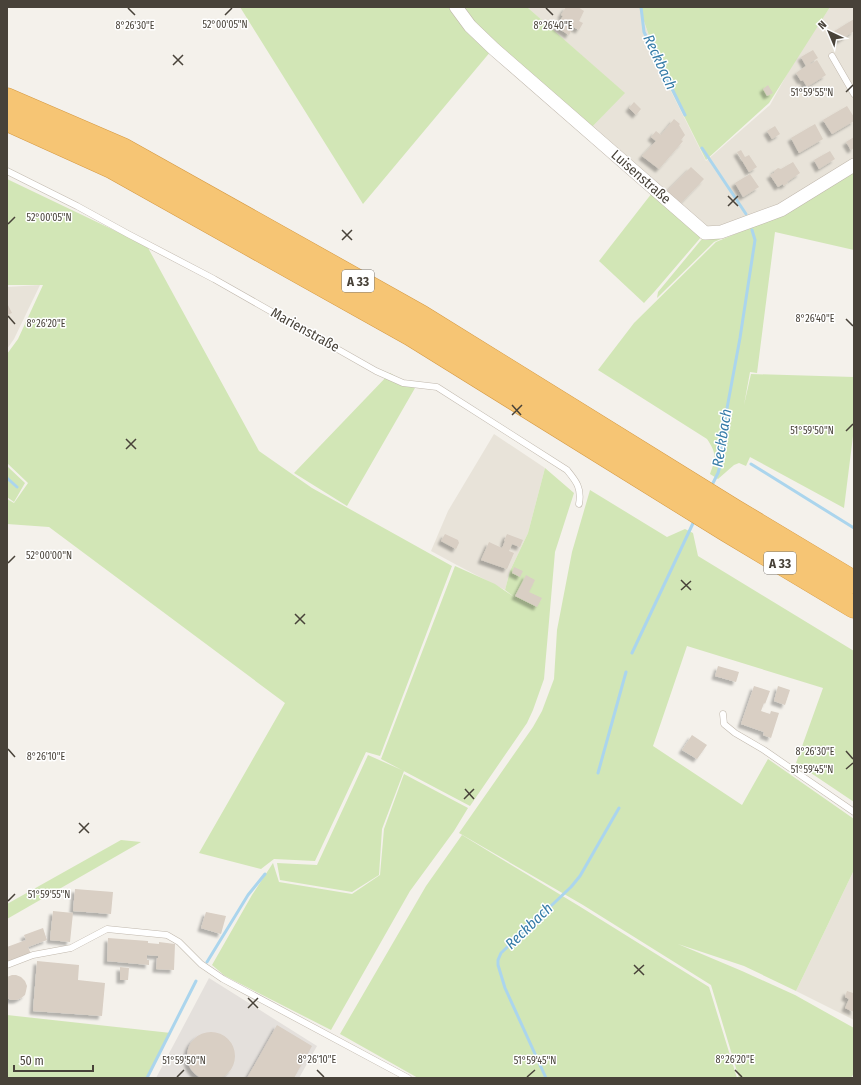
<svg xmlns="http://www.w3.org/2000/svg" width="861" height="1085" viewBox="0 0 861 1085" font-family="'Fira Sans Condensed',sans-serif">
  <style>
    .residential { fill: #e8e3d9 }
    .industrial { fill: #e4e0dc }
    .green { fill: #d2e6b6 }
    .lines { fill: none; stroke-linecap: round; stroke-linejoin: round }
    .stream { stroke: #abd5ed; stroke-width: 3 }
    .building { fill: #d9cfc4; filter: url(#shadow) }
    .lane-casing { stroke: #c0b8ad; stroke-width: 7 }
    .street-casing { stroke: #c0b8ad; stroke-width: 14 }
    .highway-casing { stroke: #d59a44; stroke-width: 23 }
    .lane { stroke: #fff; stroke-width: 6 }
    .street { stroke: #fff; stroke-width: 13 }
    .highway { stroke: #f6c574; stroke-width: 22 }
    .ticks { fill: none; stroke: #484239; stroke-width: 1.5 }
    .labels { text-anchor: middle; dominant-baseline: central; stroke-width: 3; stroke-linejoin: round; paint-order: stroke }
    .shield { fill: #fff; stroke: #7f7b74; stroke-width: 1 }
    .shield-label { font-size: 13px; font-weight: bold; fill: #484239 }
    .street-label { font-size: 14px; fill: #484239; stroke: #fff }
    .water-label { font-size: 15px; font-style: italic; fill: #357ba7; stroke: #fff }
    .ticks-label { font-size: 10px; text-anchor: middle; fill: #484239; stroke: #fff; stroke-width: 3; stroke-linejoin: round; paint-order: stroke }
  </style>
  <defs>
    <filter id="shadow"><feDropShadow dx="-3.5" dy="3.5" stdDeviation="1" flood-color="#0004"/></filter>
  </defs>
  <rect width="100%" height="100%" fill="#f4f1eb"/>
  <path class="residential" d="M527,7H639L661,71L706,161L770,105L797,56L830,7H854V159L776,206L707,230L591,128L624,93Z
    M40,285L14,339L7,349V287Z
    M494,434L545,468L528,533L510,571L505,590L455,564L431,551L448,511Z
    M854,870V1020L796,991Z"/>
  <path class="industrial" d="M209,978L317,1046L299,1078H156Z"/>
  <path class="green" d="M240,7H450L491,51L363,204Z
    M460,7H527L625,93L591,128L497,46Z
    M639,7H830L769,103L706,160L661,70Z
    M854,172V250L775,232L757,373L750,372L744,405L751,374L854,377V428L844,508L750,457L746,466L739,463L734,465L718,479L710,474C716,458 717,454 707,439L598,370L634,323L716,242L781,215Z
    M7,179L147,246L259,451L312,488L452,566L380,756L366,752L315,861L274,859L261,869L199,853L285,703L49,527L7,524V499L14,503L28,483L7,463V354L18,339L43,285H7Z
    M652,193L702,236L655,291L644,303L599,261Z
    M756,224L714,242L657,298L658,292L706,234Z
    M390,373L415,388L347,506L294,473Z
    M7,466L25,483L14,502L7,497Z
    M545,468L574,493L555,552L544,679L533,710L527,723L470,806L381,759L455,566L495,584L517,599L505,590L510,571L528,533Z
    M590,490L667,537L685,529L693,533L698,556L854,651V802L796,763L823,688L687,646L653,746L742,805L768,759L854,819V870L796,991L744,966L678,944L742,971L795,995L854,1028V1073L851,1078H739L711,985L583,905L459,833L533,727L542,711L554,679L557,630L572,552Z
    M368,755L404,771L382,829L379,875L352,892L280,880L277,863L317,865Z
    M404,774L468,808L454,831L410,891L331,1030L225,976L212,965L252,895L273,863L279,882L352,894L380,875L384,829Z
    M462,835L579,906L709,987L737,1078H418L340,1034L426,886Z
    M121,840L141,842L7,919V904Z
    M7,1015L171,1033L146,1078H7Z"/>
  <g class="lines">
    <path class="stream" d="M641,7L644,32L685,115
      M702,148L746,214
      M751,464L854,528
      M7,478L17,487
      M711,487L718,473L720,466L723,430L740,338L755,240L752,230
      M632,653L695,519
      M598,773L626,672
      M207,962L248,895L265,874
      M147,1078L196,981
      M546,1078L505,988L498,965V960L501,953L553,904L571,887L580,876L619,808"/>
  </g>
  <path class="building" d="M566,7H578L584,11L579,21L583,23L579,30L573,27L569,35L556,27L563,16L561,15Z
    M854,19V31L839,41L833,32Z
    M813,50L818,58L810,63L811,64L817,60L826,75L807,87L803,80L801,81L796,73L806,66L801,57Z
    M768,85L773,93L767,96L763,89Z
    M634,102L641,109L636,115L629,108Z
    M847,106L854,117V121L832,134L823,120Z
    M674,119L680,124L679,125L685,135L681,140L683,141L659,169L642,156L656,141L651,137L656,131L661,135Z
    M815,124L823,139L799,153L791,138Z
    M775,126L780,134L772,139L767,131Z
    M854,137V148L851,150L846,142Z
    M741,150L745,157L749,155L757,167L749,172L737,152Z
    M830,151L835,159L819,169L814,160Z
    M793,162L800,173L787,182L788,183L783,186V184L778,187L770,175L774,173V171L778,168L781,169Z
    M691,167L704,179L680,204L667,191Z
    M750,174L759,187L743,197L735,183Z
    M7,303L12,313L7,315Z
    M445,534L458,540L459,543L456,549L441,541Z
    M507,534L523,540L520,547L512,544L509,551L514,553L507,569L481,560L489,542L502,548L505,541H504Z
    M514,567L523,571L520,577L512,573Z
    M526,575L535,580L529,592L542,598L537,607L515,596Z
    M718,666L739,672L736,682L715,676Z
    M754,686L770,691L765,704L764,703L761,711L770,714L771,711L779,713L771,738L763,735L764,732L741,724Z
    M778,686L790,690L785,705L774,701Z
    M692,735L707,745L697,759L682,750Z
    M75,889L113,892L111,914L73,911Z
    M53,911L73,913L70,942L50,940Z
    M206,912L226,916L221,934L201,928Z
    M43,928L47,940L28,947L31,954L7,963V947L26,940L24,935Z
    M108,938L148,941V943L159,944V942L175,944L174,970L156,969L157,958H158V956L147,955V960H149V965L107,961Z
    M37,961L79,965L78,980L105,983L102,1016L33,1011Z
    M120,967L129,968L128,980H120Z
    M12,975H16L21,977L25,981L27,986L26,991L25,995L21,998L17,1000H11L7,998V977Z
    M847,991L853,993L854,991V1012L845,1008L849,999L845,997Z
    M277,1025L312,1046L294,1078H247Z
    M187 1056a24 24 0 1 1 48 0a24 24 0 1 1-48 0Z"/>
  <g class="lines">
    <g class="lane-casing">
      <path id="lane" d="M832,56L854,94
        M7,171L77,206L128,234L214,279L376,371L403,383L437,387L567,470C576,481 582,488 579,504
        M723,714L724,724L735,733L764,750L854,812
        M7,965L33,955L71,948L107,929L167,935L179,942L201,964L223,979L408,1078"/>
    </g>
    <g class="street-casing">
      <path id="street" d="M456,7L470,26L494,49L705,233L721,232L781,210L854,165"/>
    </g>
    <g class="highway-casing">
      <path id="highway" d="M7,99L123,149L421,316L734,510L854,582
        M7,120L111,167L411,335L727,531L854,607"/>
    </g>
    <use href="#lane" class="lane"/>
    <use href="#street" class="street"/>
    <use href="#highway" class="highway"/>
  </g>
  <path class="ticks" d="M128,8L135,15M546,8L553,15M225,15L232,8M173,55L183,65M173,65L183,55M846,92L853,85M728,196L738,206M728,206L738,196M8,224L15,217M342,230L352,240M342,240L352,230M8,316L15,324M846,319L853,326M512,405L521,415M512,415L522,405M846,431L853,424M126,439L136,449M126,449L136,439M8,563L15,556M681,580L691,590M681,590L691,581M295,614L305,624M295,624L305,614M8,749L15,757M846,751L853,759M846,769L853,763M465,789L474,799M464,799L474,789M79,823L89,833M79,833L89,823M8,901L15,894M634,965L644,975M634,974L644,965M248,998L258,1008M248,1008L258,998M317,1070L324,1077M735,1070L742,1077M177,1077L184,1070M527,1077L535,1070"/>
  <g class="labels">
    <g class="shield">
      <rect x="342" y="270" width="32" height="22" rx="3"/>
      <rect x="764" y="552" width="32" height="22" rx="3"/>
    </g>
    <g class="shield-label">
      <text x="358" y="281">A 33</text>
      <text x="780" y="563">A 33</text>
    </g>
    <g class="street-label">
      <text transform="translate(641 177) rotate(41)">Luisenstraße</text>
      <text transform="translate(305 330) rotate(29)">Marienstraße</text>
    </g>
    <g class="water-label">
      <text transform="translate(660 62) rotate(65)">Reckbach</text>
      <text transform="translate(722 438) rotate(-81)">Reckbach</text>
      <text transform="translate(529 926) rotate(-44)">Reckbach</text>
    </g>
  </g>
  <g class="ticks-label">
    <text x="225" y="28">52°00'05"N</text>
    <text x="553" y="29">8°26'40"E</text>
    <text x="135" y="29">8°26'30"E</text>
    <text x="812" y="96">51°59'55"N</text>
    <text x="49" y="221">52°00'05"N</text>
    <text x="815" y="322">8°26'40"E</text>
    <text x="46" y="327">8°26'20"E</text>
    <text x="812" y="434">51°59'50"N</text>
    <text x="49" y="559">52°00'00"N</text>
    <text x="815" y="755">8°26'30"E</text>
    <text x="46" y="760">8°26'10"E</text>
    <text x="812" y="773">51°59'45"N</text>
    <text x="49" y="898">51°59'55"N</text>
    <text x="317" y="1063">8°26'10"E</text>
    <text x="735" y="1063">8°26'20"E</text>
    <text x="184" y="1064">51°59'50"N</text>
    <text x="535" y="1064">51°59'45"N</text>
  </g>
  <rect width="861" height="1085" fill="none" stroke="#484239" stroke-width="16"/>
  <g transform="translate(829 32) rotate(316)" stroke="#ffffff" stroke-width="3" paint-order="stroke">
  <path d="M0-3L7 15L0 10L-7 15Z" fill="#484239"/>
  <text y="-6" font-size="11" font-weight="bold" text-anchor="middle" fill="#484239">N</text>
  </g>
  <path d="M14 1065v6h79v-6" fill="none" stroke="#484239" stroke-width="2"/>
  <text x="20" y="1065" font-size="12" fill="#484239" stroke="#ffffff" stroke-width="3" paint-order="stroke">50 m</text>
</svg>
